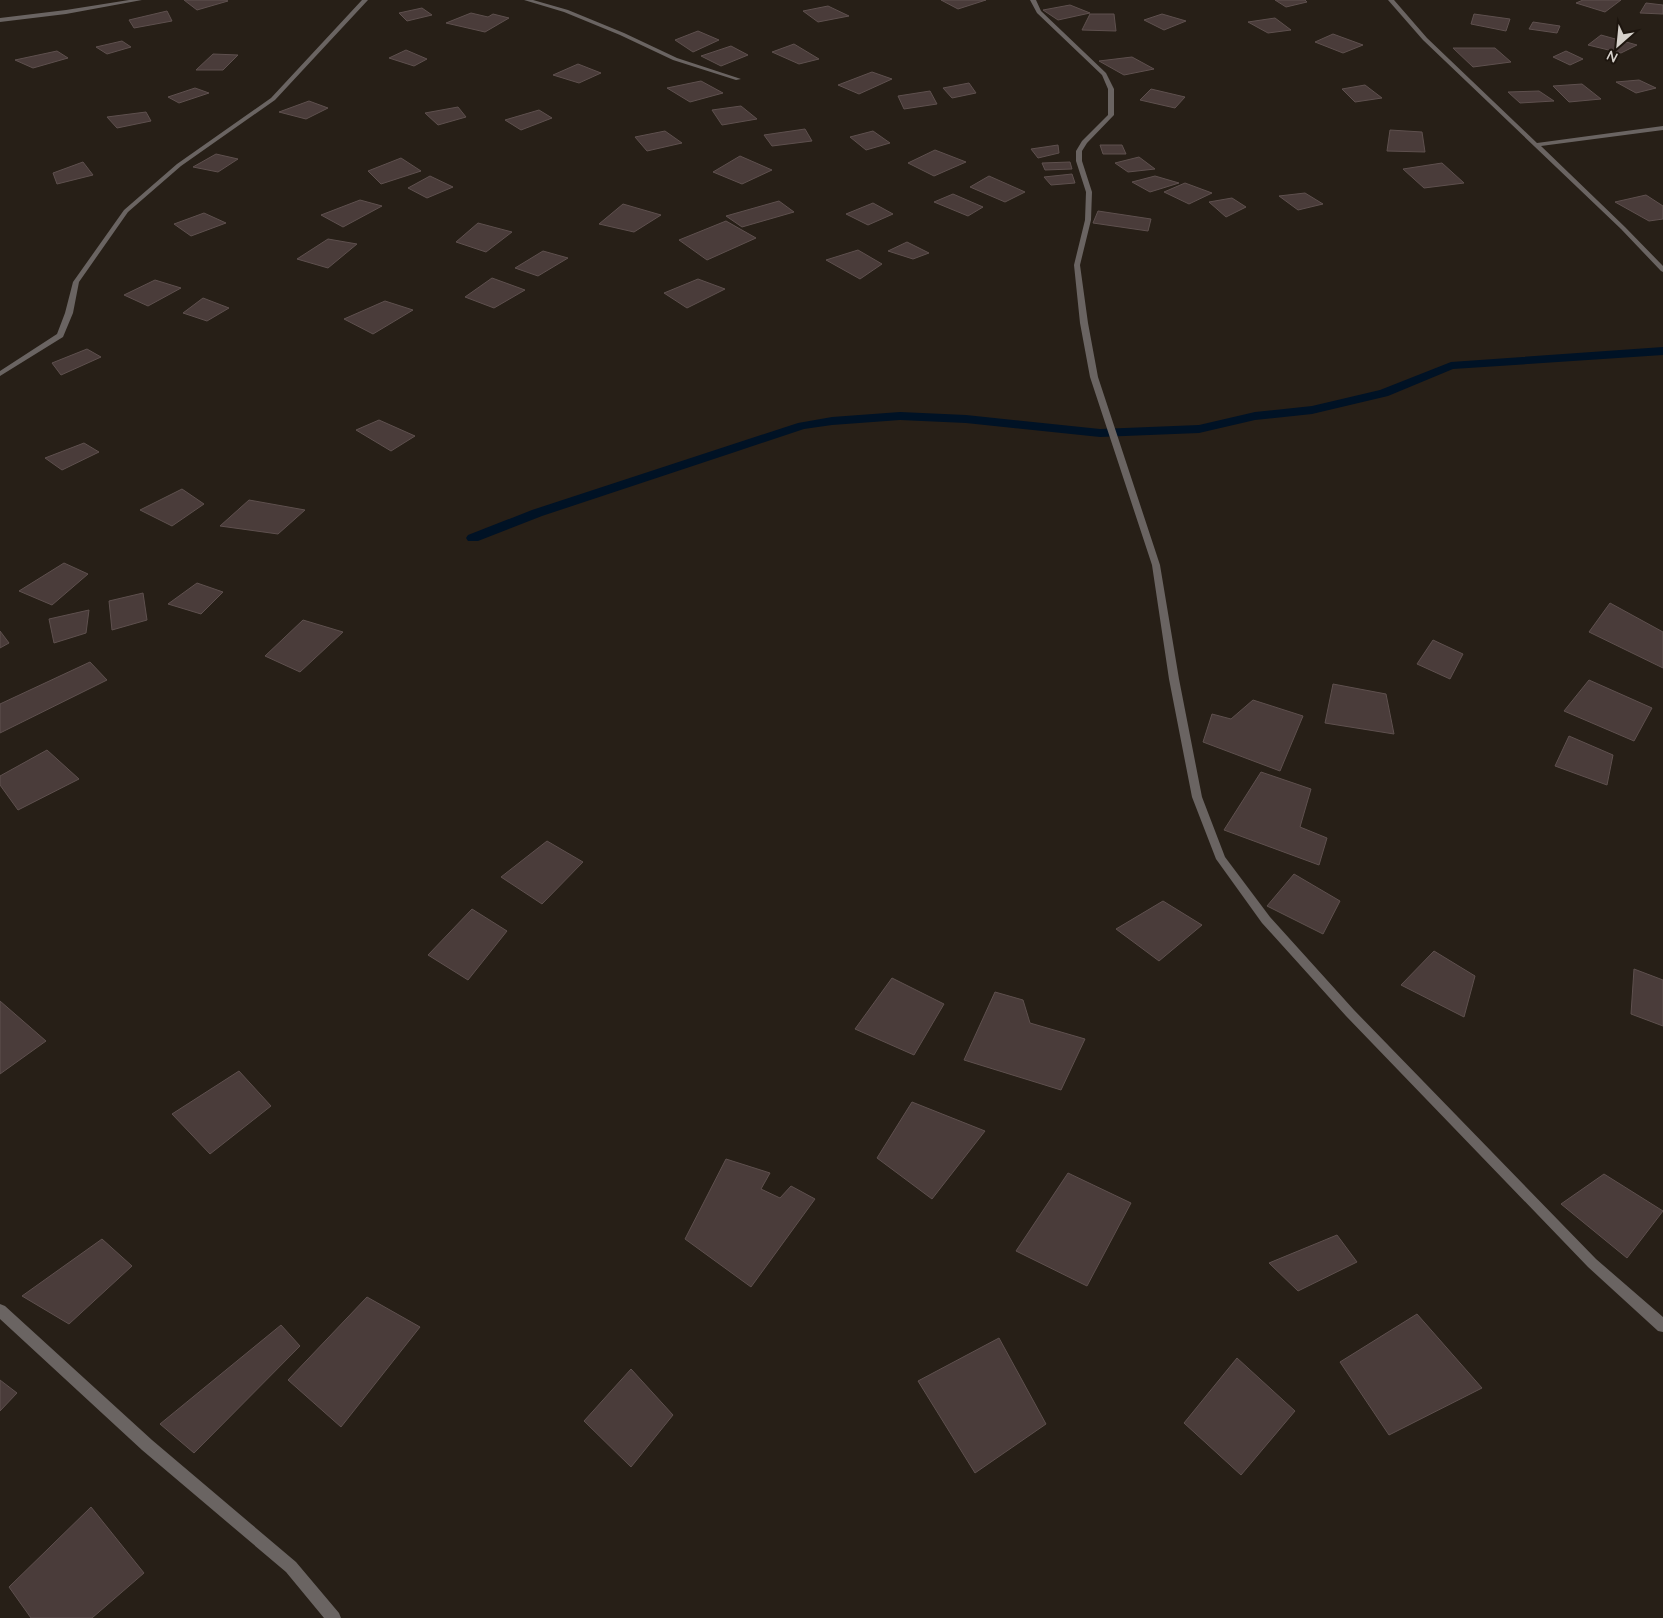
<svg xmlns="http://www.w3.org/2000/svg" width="1663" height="1618" viewBox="0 0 1663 1618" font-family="Quicksand,sans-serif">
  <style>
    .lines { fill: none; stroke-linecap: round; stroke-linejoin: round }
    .stream { fill: #001225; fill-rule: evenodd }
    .building { fill: #4a3c3a; stroke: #5e504e }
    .street { fill: #6a6462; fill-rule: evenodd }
  </style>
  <rect width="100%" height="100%" fill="#271f17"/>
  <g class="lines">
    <path class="stream" d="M1663,347V355L1453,369L1388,396L1312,414L1255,420L1199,433L1100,437L966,423L900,420L832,425L804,429L735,452L542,516L478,541H468L466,538L468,535L532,510L798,423L832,417L900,412L966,415L1100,429L1199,425L1255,412L1312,406L1380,390L1451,362Z"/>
  </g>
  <path class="building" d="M184,0H226L228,1L197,10Z
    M941,0H986L958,9Z
    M1275,0H1305L1307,2L1286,7Z
    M1583,0H1621L1605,12L1576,3Z
    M1646,3L1663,5V14L1640,13Z
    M1070,5L1090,13L1058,20L1043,10Z
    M828,6L849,16L818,22L803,11Z
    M422,8L432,15L407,21L399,13Z
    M167,11L172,21L134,28L129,20Z
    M471,13L488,17L493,14L509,18L485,32L446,23Z
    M1090,14H1114L1116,31L1082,30Z
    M1162,14L1186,21L1164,30L1144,20Z
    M1474,14L1510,19L1506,31L1471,24Z
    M1275,18L1291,30L1268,33L1248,22Z
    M1533,22L1560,26L1557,33L1529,29Z
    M698,31L719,40L693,52L675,40Z
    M1333,34L1363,45L1343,53L1315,42Z
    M1601,35L1637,45L1621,53L1588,45Z
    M122,41L131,47L107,54L96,47Z
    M794,44L819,59L799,64L772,52Z
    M731,46L748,55L721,66L701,56Z
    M1453,48H1495L1511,62L1473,67Z
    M406,50L427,59L414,66L389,58Z
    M57,51L68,58L33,68L15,60Z
    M1566,51L1583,59L1570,65L1553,57Z
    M213,54L238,55L223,70H196Z
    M1132,57L1154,69L1124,75L1099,61Z
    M578,64L601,73L579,83L553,75Z
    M872,72L892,79L859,94L838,85Z
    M1639,80L1656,88L1636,93L1616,82Z
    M701,81L723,93L690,102L667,88Z
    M969,83L976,93L952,98L943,88Z
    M1582,84L1601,99L1569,102L1553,86Z
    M1365,85L1382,98L1355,102L1342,89Z
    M195,88L209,93L179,103L168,97Z
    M1151,89L1185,97L1175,108L1140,100Z
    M930,91L937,104L904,109L898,96Z
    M1539,91L1554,101L1520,103L1508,92Z
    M309,101L328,108L306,119L279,112Z
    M741,106L757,119L722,125L712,110Z
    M458,107L466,117L438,125L425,113Z
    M539,110L552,118L521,130L505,120Z
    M146,112L151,121L117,128L107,117Z
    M805,129L812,141L772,146L764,135Z
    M1390,130L1422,132L1425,152L1387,151Z
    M665,131L682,143L647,151L635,137Z
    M873,131L890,143L866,150L850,137Z
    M1058,145L1059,153L1038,158L1031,149Z
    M1100,145H1122L1126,154H1103Z
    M935,150L966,162L934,176L908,163Z
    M216,154L238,159L218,172L193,167Z
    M740,156L772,170L742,184L713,172Z
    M1139,157L1155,169L1128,172L1115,163Z
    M401,158L421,171L381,184L368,171Z
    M83,162L93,175L57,184L53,173Z
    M1070,162L1072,169L1045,170L1042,163Z
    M1442,163L1464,183L1424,188L1403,169Z
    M1072,174L1075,183L1051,185L1044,177Z
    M430,176L453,187L427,198L408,188Z
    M989,176L1025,192L1005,202L970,187Z
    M1155,176L1179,183L1150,192L1132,182Z
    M1185,183L1212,193L1189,204L1164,192Z
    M1305,193L1323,204L1298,210L1279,196Z
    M953,194L983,207L968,216L934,202Z
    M1646,195L1663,206V219L1649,221L1615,202Z
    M1232,198L1246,207L1226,217L1209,202Z
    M360,200L382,206L343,227L321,215Z
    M779,201L794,212L742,227L726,216Z
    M873,203L893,214L868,225L846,214Z
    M623,204L661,215L634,232L599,224Z
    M1098,211L1151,219L1148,231L1093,223Z
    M204,213L226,223L191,236L174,224Z
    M726,221L756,238L707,260L679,240Z
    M478,223L512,232L486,252L456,242Z
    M328,239L357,244L328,268L297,259Z
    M907,242L929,253L913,259L888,251Z
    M858,250L882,264L860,279L826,260Z
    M543,251L568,258L538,276L515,268Z
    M492,278L525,290L494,308L465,297Z
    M698,279L725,289L687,308L664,293Z
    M155,280L181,288L148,306L124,295Z
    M203,298L229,308L207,321L183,313Z
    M385,301L413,310L373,334L344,319Z
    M87,349L101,357L61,375L52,363Z
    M379,420L415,436L391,451L356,430Z
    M84,443L99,452L62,470L45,458Z
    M182,489L204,504L172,526L140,510Z
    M249,500L305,510L278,534L220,526Z
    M64,563L88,574L52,605L19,591Z
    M197,583L223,592L201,614L168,604Z
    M143,593L147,620L112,630L109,601Z
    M1610,603L1663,632V668L1589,632Z
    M89,610L86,633L54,643L49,619Z
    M303,620L343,632L300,672L265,656Z
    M0,631L9,643L0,648Z
    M1433,640L1463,654L1450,679L1417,664Z
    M90,662L107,680L0,733V704Z
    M1589,680L1652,708L1634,741L1564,711Z
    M1333,684L1386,694L1394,734L1325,723Z
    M1253,700L1303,716L1280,771L1203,742L1212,714L1231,719Z
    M1569,736L1613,755L1607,785L1555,766Z
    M47,750L79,779L18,810L0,785V776Z
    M1261,772L1311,789L1300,827L1327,838L1319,865L1224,830Z
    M547,841L583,862L542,904L501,877Z
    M1294,874L1340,901L1323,934L1267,906Z
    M1163,901L1202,925L1159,961L1116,929Z
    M472,909L507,931L468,980L428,955Z
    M1434,951L1475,976L1464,1017L1401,985Z
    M1634,969L1663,980V1026L1631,1014Z
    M892,978L944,1004L914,1055L855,1029Z
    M995,992L1023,1000L1030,1023L1085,1039L1061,1090L964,1060Z
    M0,1001L46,1041L0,1074Z
    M239,1071L271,1106L210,1154L172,1114Z
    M912,1102L985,1131L932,1199L877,1158Z
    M726,1159L770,1173L761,1189L780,1198L791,1186L815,1199L751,1287L685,1239Z
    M1068,1173L1131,1203L1087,1286L1016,1251Z
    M1604,1174L1663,1211L1627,1258L1561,1204Z
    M1337,1235L1357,1262L1298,1291L1269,1263Z
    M102,1239L132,1266L69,1324L22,1296Z
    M367,1297L420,1327L341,1427L288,1380Z
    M1417,1314L1482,1388L1389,1435L1340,1362Z
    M281,1325L300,1346L194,1453L160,1424Z
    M999,1338L1046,1424L975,1473L918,1381Z
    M1237,1358L1295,1411L1241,1475L1184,1423Z
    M631,1369L673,1415L631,1467L584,1421Z
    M0,1380L17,1393L0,1411Z
    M91,1507L144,1573L92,1618H31L9,1587Z"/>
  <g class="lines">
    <path class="street" d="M129,0H142L66,14L0,22V18L66,10Z
      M362,0H368L275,100L181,166L128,212L79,282L73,313L63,337L0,376V371L57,334L65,313L73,282L124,210L177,164L271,98Z
      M524,0H533L568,10L624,33L677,58L741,79L736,80L673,60L620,35L564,12Z
      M1030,0H1036L1041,11L1106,73L1114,89V115L1087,143L1082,151V161L1092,192L1091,220L1080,265L1088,323L1098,377L1160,565L1179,679L1202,797L1225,857L1270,917L1354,1010L1596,1259L1663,1317V1332L1658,1331L1588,1267L1346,1016L1262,923L1216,859L1192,797L1169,679L1152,565L1090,377L1080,323L1074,265L1085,220L1086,192L1076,161V151L1082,141L1108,115V89L1102,75L1037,13Z
      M1388,0H1394L1427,38L1537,143L1663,126V130L1541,146L1625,227L1663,266V272L1661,271L1621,229L1423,40Z
      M0,1304L5,1306L152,1440L296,1562L339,1613L341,1618H324L286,1572L142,1450L0,1319Z"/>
  </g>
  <g transform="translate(1618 45) rotate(207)" stroke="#1d150e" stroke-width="4" paint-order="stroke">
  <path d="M0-4L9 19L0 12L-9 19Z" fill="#d6d1cb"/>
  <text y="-8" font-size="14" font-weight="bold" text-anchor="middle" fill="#d6d1cb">N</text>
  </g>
</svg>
